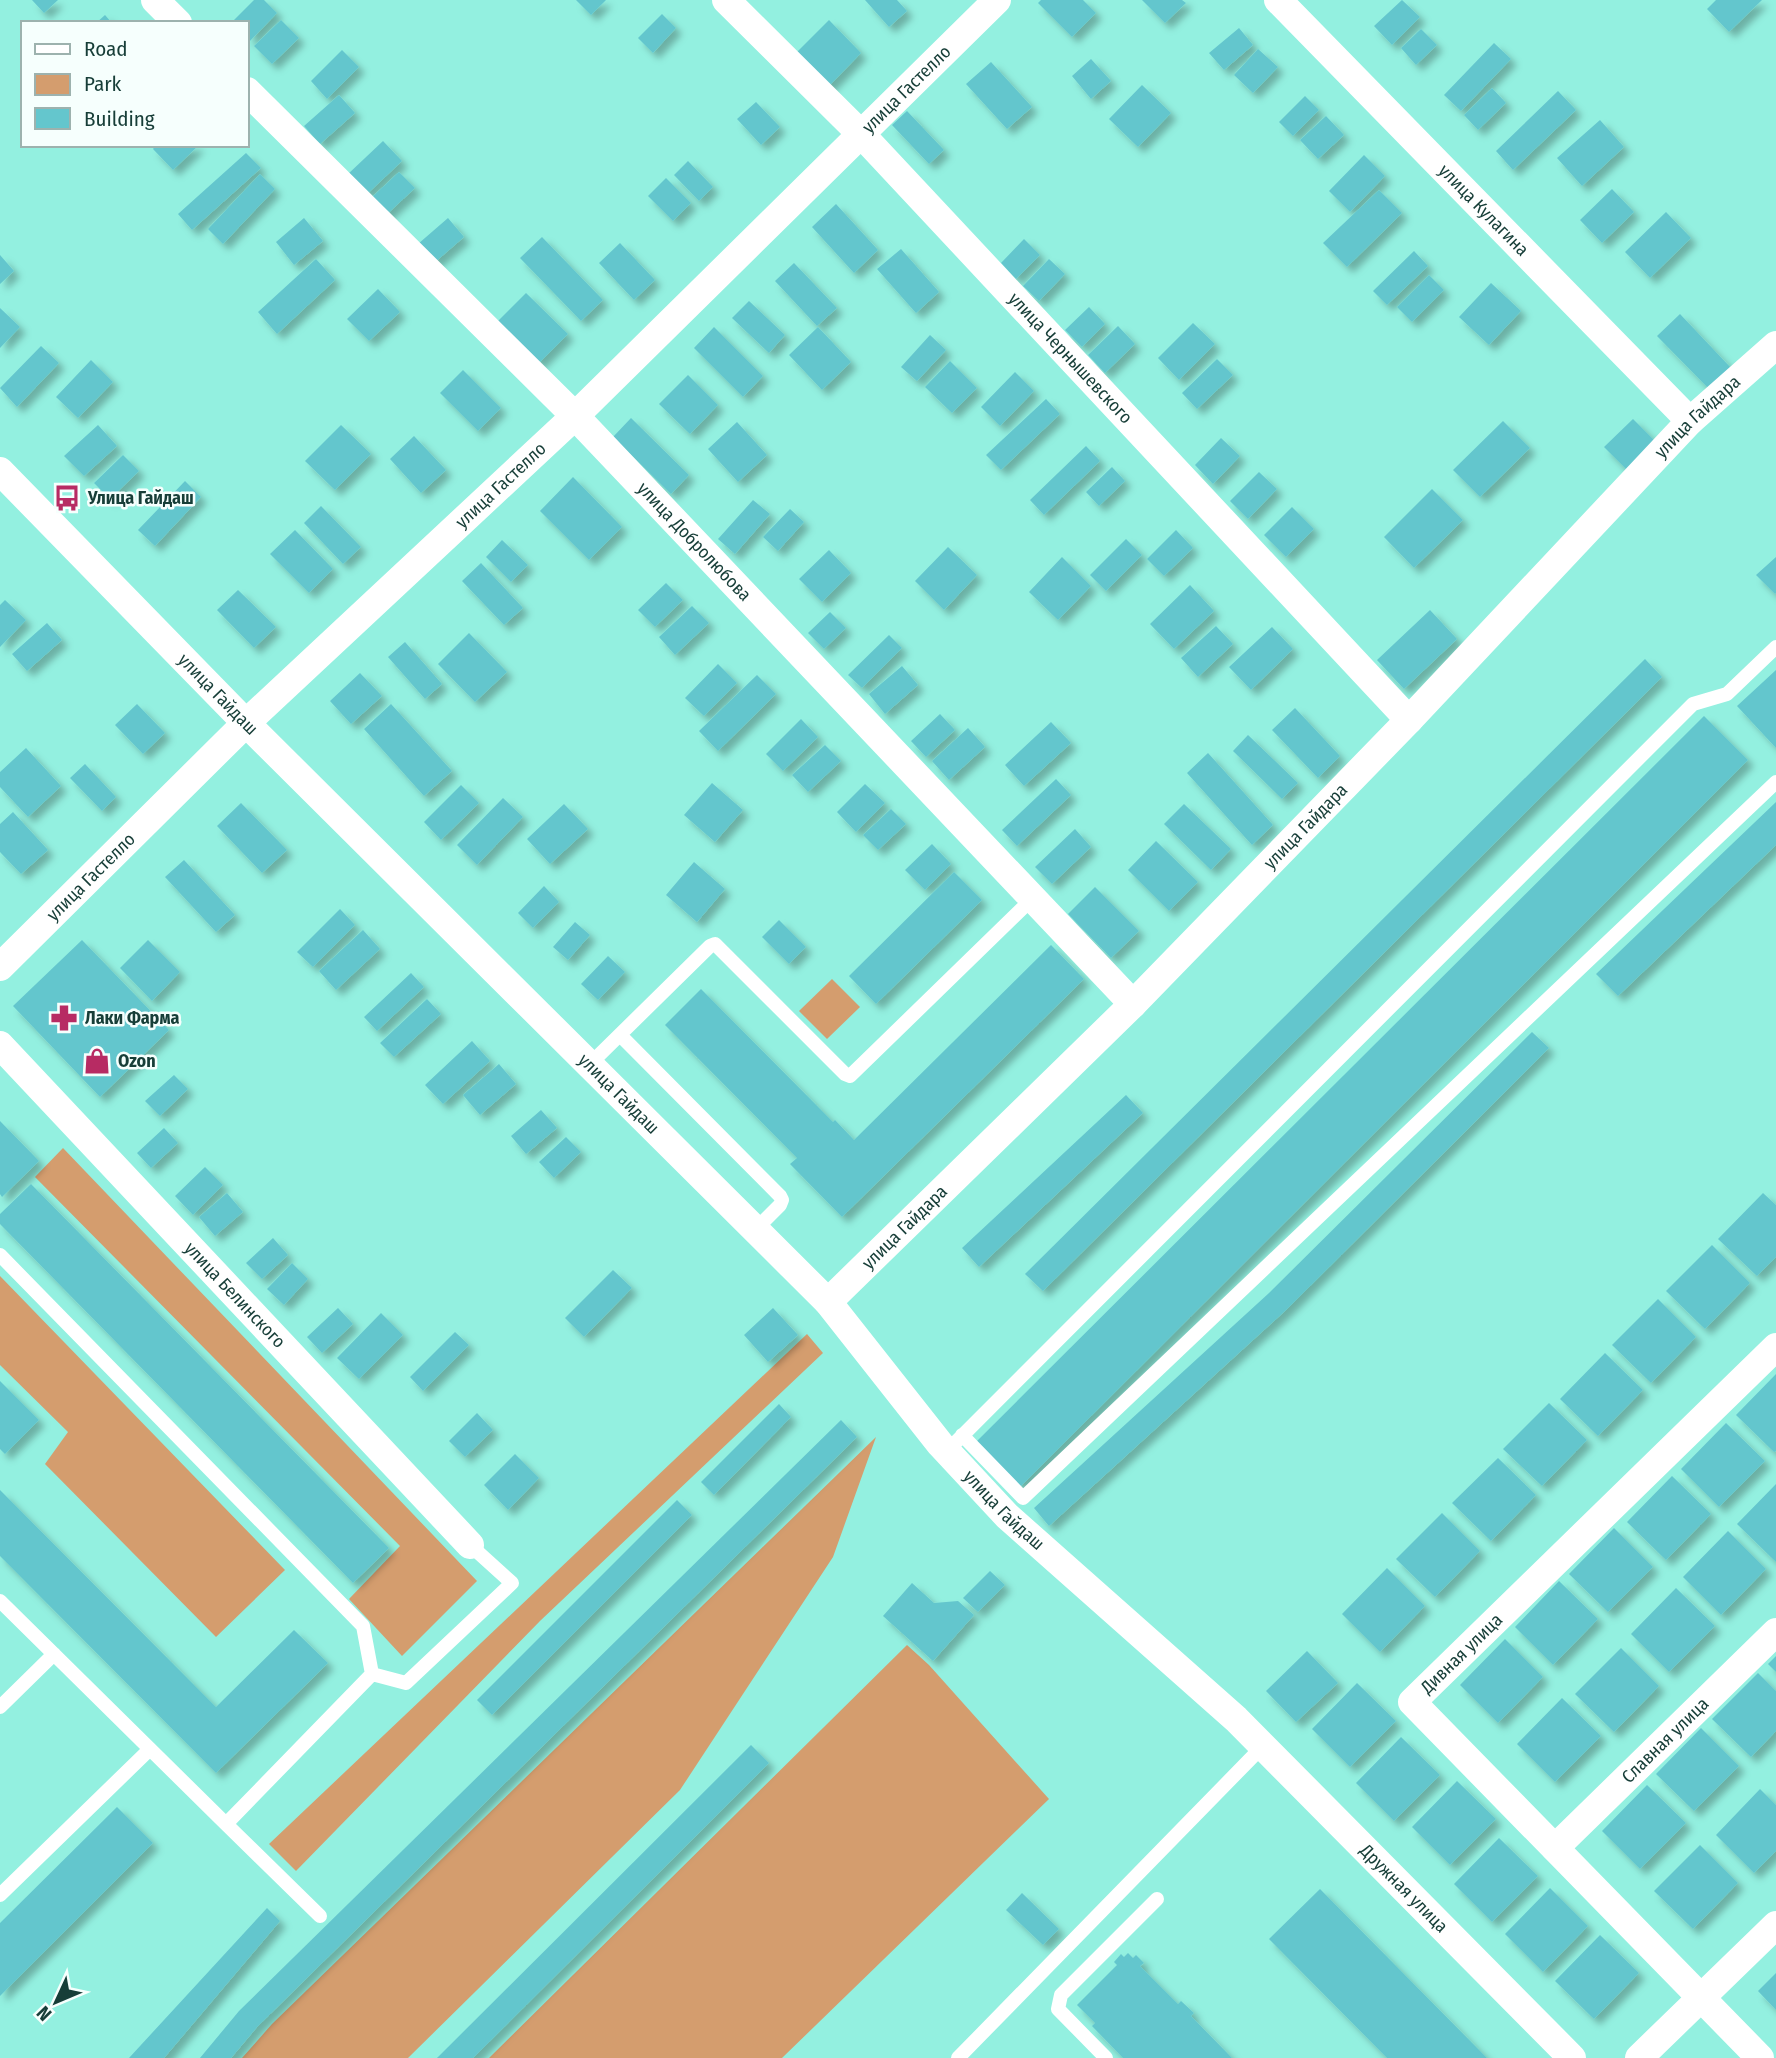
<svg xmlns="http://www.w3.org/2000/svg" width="1776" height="2058" viewBox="0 0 1776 2058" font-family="'Fira Sans Condensed',sans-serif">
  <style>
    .green { fill: #d49d6e }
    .building { fill: #64c6cd; filter: url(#shadow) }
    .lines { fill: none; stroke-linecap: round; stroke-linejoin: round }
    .service { stroke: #fff; stroke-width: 14 }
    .minor { stroke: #fff; stroke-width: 28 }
    .labels { text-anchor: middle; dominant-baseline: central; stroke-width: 5; stroke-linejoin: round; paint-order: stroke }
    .street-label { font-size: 18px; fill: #173e38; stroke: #f6fffd }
    .poi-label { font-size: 18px; font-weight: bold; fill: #173e38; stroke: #f6fffd; text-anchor: start }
  </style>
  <defs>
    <filter id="shadow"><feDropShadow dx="6" dy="6" stdDeviation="3.5" flood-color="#0004"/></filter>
  </defs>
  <rect width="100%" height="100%" fill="#93f0e0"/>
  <path class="green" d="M832,979L860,1007L827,1039L799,1011Z
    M63,1148L477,1581L402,1656L349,1599L400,1546L35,1177Z
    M0,1276L285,1570L216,1637L45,1464L68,1432L0,1365Z
    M807,1334L823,1353L540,1621L296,1871L269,1844Z
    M876,1437L833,1557L680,1790L408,2058H242L272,2024Z
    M907,1645L929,1665L1049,1799L782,2058H489Z"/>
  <path class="building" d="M32,0H58L44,13Z
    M254,0H264L277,13L249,42L247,23H231Z
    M576,0H606L591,15Z
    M865,0H897L907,11L889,27Z
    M1041,0H1083L1096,13L1072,37L1038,3Z
    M1142,0H1182L1186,3L1165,23Z
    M1402,0L1420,17L1392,45L1374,26Z
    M1716,0H1762L1729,32L1707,9Z
    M662,14L676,28L653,53L638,38Z
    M105,15L112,23H96Z
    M281,20L299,38L272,64L254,46Z
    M829,20L861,53L827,88L794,55Z
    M1239,28L1253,45L1224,70L1209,53Z
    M1421,29L1437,45L1416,65L1401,48Z
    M1494,43L1511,59L1461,111L1444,95Z
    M1258,49L1278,67L1253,93L1234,75Z
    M342,50L359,67L327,99L311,81Z
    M1091,59L1111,81L1091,99L1072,76Z
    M991,62L1032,107L1007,129L966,84Z
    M1142,85L1171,113L1138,147L1109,119Z
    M1492,88L1506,103L1478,130L1464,115Z
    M1558,91L1576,110L1513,170L1496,151Z
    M339,95L355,113L320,144L304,126Z
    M1305,96L1319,110L1293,136L1279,122Z
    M756,102L780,127L761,145L737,119Z
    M907,111L944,150L929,164L892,125Z
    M1326,116L1344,135L1318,159L1300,140Z
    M1600,120L1624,147L1582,186L1557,158Z
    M383,141L402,161L366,195L347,175Z
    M156,145H199L173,170L153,149Z
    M246,153L261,168L192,230L178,214Z
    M1364,155L1385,176L1350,212L1329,191Z
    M688,161L713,187L699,201L674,175Z
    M399,172L415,188L385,216L369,200Z
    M260,174L275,189L223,244L208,229Z
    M666,178L691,203L673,221L648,196Z
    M1612,189L1634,212L1602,243L1580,220Z
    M1379,190L1402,213L1347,267L1323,243Z
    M836,204L878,250L854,273L812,227Z
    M1666,212L1691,238L1650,278L1625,252Z
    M304,218L323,241L294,265L276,242Z
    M448,218L464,237L434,263L418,244Z
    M542,237L603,300L581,321L520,258Z
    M1024,239L1040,255L1016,279L1001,263Z
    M620,243L655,280L634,300L599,263Z
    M901,249L939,292L916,313L877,269Z
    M1414,251L1428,266L1387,305L1373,291Z
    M0,255L14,271L0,284Z
    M316,259L335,280L277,334L258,312Z
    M1049,259L1065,274L1039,301L1023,286Z
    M794,263L837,308L817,326L775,281Z
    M1429,275L1444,290L1412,322L1397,307Z
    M1491,283L1521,311L1489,345L1459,317Z
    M378,289L400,312L369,341L347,319Z
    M526,293L568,334L538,364L496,323Z
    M749,301L785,335L769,353L732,318Z
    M1089,307L1105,324L1082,347L1065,330Z
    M0,308L20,327L0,348Z
    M1680,314L1731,368L1709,389L1657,336Z
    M1193,323L1215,344L1179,380L1158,358Z
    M1118,326L1135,344L1105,373L1088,355Z
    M714,327L763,376L743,397L694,348Z
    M818,327L851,362L822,390L789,355Z
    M930,335L946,350L917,381L901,367Z
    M41,346L59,363L17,407L0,388Z
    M1217,359L1233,375L1197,409L1182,393Z
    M91,360L113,382L78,418L56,397Z
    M950,361L977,388L952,413L925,387Z
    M463,370L501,408L478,431L440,393Z
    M1015,372L1034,391L1000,426L981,407Z
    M688,375L718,405L690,434L659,404Z
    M1046,399L1060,414L1001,470L986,455Z
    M631,418L689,475L671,494L613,437Z
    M1633,419L1659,445L1630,473L1604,447Z
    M1503,421L1530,448L1480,497L1453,470Z
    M737,422L767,455L738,482L708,449Z
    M98,425L117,446L84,476L64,456Z
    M341,425L371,454L335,490L305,461Z
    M414,436L446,470L421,493L390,459Z
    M1221,438L1240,456L1213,484L1195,465Z
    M1086,446L1100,461L1044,515L1030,500Z
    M123,455L139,471L110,499L94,483Z
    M1112,467L1125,481L1099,506L1086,492Z
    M1259,472L1277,489L1248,519L1230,501Z
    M573,477L622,527L589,560L540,511Z
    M185,481L201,497L155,546L138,530Z
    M1432,489L1463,520L1414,568L1384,537Z
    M753,500L770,514L735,554L718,539Z
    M321,506L361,547L343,564L304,523Z
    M1292,507L1314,529L1286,557L1264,535Z
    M790,509L804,522L778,551L763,537Z
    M295,530L333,569L309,593L270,554Z
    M1176,530L1193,548L1164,576L1147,559Z
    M1126,539L1142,555L1106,591L1090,575Z
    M502,540L528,565L511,582L486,557Z
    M948,547L977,575L944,610L915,581Z
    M829,550L851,573L822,602L799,579Z
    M1062,557L1091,586L1058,620L1029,592Z
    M1776,557V593L1775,594L1756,575Z
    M481,563L523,608L504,625L462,581Z
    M666,583L683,600L655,627L638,610Z
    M1190,585L1214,611L1174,649L1150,624Z
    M238,590L276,627L254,648L217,610Z
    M5,600L26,620L0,647V605Z
    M692,606L709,623L675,655L659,637Z
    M1430,610L1457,639L1404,689L1377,660Z
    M830,612L846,628L824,649L808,633Z
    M47,623L62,640L27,671L12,654Z
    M1216,626L1233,644L1198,677L1181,658Z
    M1272,627L1293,649L1251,690L1229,667Z
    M469,633L507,672L475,702L438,664Z
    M889,635L902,648L862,688L848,675Z
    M405,642L442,684L425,699L388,657Z
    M1645,659L1662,677L1043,1291L1025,1274Z
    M718,664L737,683L704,716L685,698Z
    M902,666L918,685L885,714L869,694Z
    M1776,670V748L1737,706Z
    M360,673L382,696L351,724L330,701Z
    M757,675L776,694L718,751L699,731Z
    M137,704L165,733L143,754L115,725Z
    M391,704L452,771L424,796L364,729Z
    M1295,708L1340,756L1318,778L1272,730Z
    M940,714L955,730L926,757L911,741Z
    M1704,716L1748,760L1020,1487L975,1443Z
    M801,719L818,737L783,771L766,754Z
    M1051,722L1071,743L1024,786L1005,765Z
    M968,728L985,747L949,780L932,761Z
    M1248,735L1298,783L1282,799L1233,751Z
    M825,745L841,761L808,792L792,775Z
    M26,748L61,786L28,817L0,787V772Z
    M1208,753L1273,825L1252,845L1187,773Z
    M85,764L116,797L102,811L70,778Z
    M1056,779L1071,795L1017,846L1002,830Z
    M712,783L743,810L715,842L684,815Z
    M865,784L885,803L856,832L837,812Z
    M461,785L479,803L441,840L424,822Z
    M503,798L523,817L477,865L457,845Z
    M1776,802V845L1618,996L1596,974Z
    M241,803L287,850L262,873L217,826Z
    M564,804L588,829L550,864L527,839Z
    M1184,804L1231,849L1211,870L1164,824Z
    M891,809L906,824L878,850L863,835Z
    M13,812L48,850L21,874L0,852V824Z
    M1075,829L1091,847L1052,884L1035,867Z
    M1156,841L1198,882L1169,911L1128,870Z
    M932,844L951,864L925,890L905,870Z
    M184,860L235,915L216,932L165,877Z
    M694,862L725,889L697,922L666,895Z
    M954,872L982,900L876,1004L849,976Z
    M544,886L559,902L533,928L518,913Z
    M1095,887L1139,931L1111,958L1068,914Z
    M340,909L355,925L313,967L297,952Z
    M779,920L806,947L789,964L762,937Z
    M575,922L590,935L568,960L553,947Z
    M363,930L380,949L336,990L319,971Z
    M82,940L169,1030L100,1097L13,1006Z
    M148,940L180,972L152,1001L120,968Z
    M1051,945L1084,979L842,1217L790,1164L797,1158L665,1025L701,989L833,1122L835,1120L854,1140Z
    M608,956L625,972L598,1000L581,984Z
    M411,973L424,987L377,1031L364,1017Z
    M427,999L441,1014L394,1057L380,1043Z
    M1532,1032L1549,1048L1286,1310L1049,1526L1034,1508L1269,1293Z
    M472,1041L490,1061L443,1104L425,1085Z
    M499,1064L516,1084L480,1115L463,1095Z
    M174,1075L188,1089L160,1116L145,1101Z
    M1126,1095L1143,1113L979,1267L962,1248Z
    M541,1110L557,1128L526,1154L511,1136Z
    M0,1121L39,1161L2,1197L0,1194Z
    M164,1128L178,1143L151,1168L137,1153Z
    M566,1137L581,1152L554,1178L539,1162Z
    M205,1167L223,1185L193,1215L175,1196Z
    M31,1184L389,1548L353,1583L0,1224V1214Z
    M227,1193L243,1212L215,1236L199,1217Z
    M1763,1193L1776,1205V1257L1757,1276L1718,1239Z
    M273,1238L288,1255L262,1279L246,1263Z
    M1712,1245L1750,1283L1705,1329L1666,1291Z
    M292,1263L308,1279L284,1305L267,1289Z
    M613,1270L632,1288L584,1337L565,1318Z
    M1658,1299L1696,1337L1651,1383L1612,1345Z
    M338,1308L353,1324L322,1353L307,1337Z
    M773,1308L798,1335L768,1362L744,1335Z
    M381,1313L403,1335L359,1379L337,1358Z
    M455,1332L469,1345L423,1391L410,1377Z
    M1605,1353L1643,1390L1598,1436L1560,1399Z
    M1776,1374V1451L1774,1452L1736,1415Z
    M0,1381L39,1420L5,1454L0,1449Z
    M1549,1403L1587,1440L1542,1486L1503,1449Z
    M779,1404L791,1417L714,1495L701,1482Z
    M477,1413L493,1430L465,1457L449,1441Z
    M841,1420L857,1437L257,2027L231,2058H200L239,2011Z
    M1726,1423L1765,1461L1719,1507L1681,1469Z
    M515,1454L539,1478L508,1510L484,1485Z
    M1498,1458L1536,1495L1491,1541L1452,1503Z
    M1672,1476L1711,1514L1666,1560L1627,1522Z
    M1776,1484V1562L1737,1524Z
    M0,1490L216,1707L294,1630L328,1663L216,1773L0,1556Z
    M677,1500L692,1515L492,1715L477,1700Z
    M1442,1513L1480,1551L1435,1597L1396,1559Z
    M1614,1528L1653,1567L1608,1612L1569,1574Z
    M1728,1531L1766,1569L1721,1615L1683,1577Z
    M1387,1568L1425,1606L1380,1652L1342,1614Z
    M990,1571L1005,1585L978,1612L963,1598Z
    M1559,1581L1598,1619L1553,1665L1515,1627Z
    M912,1583L934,1603L958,1601L974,1615L933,1661L883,1616Z
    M1676,1588L1715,1626L1669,1672L1631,1634Z
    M1505,1639L1543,1677L1498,1723L1460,1685Z
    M1621,1648L1659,1686L1614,1732L1575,1694Z
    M1307,1651L1338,1683L1296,1722L1266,1691Z
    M1776,1656V1672L1768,1664Z
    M1758,1673L1776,1691V1731L1751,1757L1712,1719Z
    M1357,1683L1396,1721L1350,1767L1312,1729Z
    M1562,1698L1601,1736L1555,1782L1517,1744Z
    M1701,1728L1739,1766L1694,1811L1656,1774Z
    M1401,1737L1440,1775L1394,1821L1356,1783Z
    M751,1745L769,1763L473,2058H437Z
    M1457,1781L1496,1819L1450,1865L1412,1827Z
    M1647,1785L1686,1823L1640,1869L1602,1831Z
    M1760,1789L1776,1805V1851L1754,1873L1716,1835Z
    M117,1807L153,1843L0,1996V1923Z
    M1499,1838L1538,1876L1492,1922L1454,1884Z
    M1700,1845L1738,1883L1693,1929L1654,1891Z
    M1550,1888L1588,1926L1543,1972L1505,1934Z
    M1320,1889L1487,2058H1387L1269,1939Z
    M1022,1893L1059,1929L1043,1945L1006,1910Z
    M267,1908L280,1921L164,2058H129Z
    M1600,1935L1639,1973L1594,2019L1555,1981Z
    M1128,1953L1133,1958L1136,1955L1144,1963L1140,1966L1178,2004L1181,2001L1194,2013L1191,2016L1232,2058H1123L1092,2026L1095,2023L1077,2005L1117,1965L1114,1962L1121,1954L1124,1957Z
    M1776,1973V2010L1758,1991Z"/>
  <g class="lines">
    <path class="service" d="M620,1035L780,1196L782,1200L780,1205L755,1230
      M589,1065L710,946L715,944L845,1074L850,1076L1033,898
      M0,1255L363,1626L372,1674
      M962,1435L1023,1498L1776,782
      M947,1451L1693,704L1727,694L1776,647
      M0,1601L226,1824L372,1674L406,1683L512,1583L470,1545
      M0,1707L54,1654
      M226,1824L320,1916
      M0,1895L150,1749
      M958,2058L1263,1746
      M1106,2058L1058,2009L1061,1995L1157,1899"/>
    <g class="minor">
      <path d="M155,0L178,23"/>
      <path id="s1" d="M726,0L861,134L1409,720"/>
      <path id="s2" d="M1278,0L1690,421"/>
      <path id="s3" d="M247,91L575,416L1133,1004"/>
      <path id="s4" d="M0,471L246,723L828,1302L940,1444L1007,1516L1236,1719L1572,2058"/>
      <path id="s5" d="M0,967L246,723L575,416L997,0"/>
      <path id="s6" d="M0,1045L470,1545"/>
      <path id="s7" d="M828,1302L1133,1004L1409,720L1690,421L1776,345"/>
      <path id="s8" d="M1555,1848L1776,1632"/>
      <path d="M1639,2058L1776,1925"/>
      <path id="s9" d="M1760,2058L1412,1702L1776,1347"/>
    </g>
  </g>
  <defs>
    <g id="bus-bare" transform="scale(2.1)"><path d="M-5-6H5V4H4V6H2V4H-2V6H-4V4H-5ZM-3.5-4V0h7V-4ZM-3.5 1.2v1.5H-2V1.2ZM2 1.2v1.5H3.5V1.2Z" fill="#b72b63" stroke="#f6fffd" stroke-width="2.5" paint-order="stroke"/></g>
    <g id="pharmacy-bare" transform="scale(2.1)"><path d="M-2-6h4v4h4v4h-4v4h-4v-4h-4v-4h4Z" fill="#b72b63" stroke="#f6fffd" stroke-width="2.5" paint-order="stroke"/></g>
    <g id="shop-bare" transform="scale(2.1)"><path d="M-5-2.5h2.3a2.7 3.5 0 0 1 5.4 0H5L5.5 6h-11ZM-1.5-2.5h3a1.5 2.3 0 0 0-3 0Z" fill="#b72b63" stroke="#f6fffd" stroke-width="2.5" paint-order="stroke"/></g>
  </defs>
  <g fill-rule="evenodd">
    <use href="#bus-bare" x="67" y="498"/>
    <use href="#pharmacy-bare" x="64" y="1018"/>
    <use href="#shop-bare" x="97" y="1061"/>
  </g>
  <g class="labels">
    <g class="street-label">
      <text stroke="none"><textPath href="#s5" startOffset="1262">улица Гастелло</textPath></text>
      <text stroke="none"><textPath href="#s2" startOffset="294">улица Кулагина</textPath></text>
      <text stroke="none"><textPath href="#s1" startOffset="497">улица Чернышевского</textPath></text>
      <text stroke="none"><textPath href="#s7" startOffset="1241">улица Гайдара</textPath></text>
      <text stroke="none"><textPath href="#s5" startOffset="695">улица Гастелло</textPath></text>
      <text stroke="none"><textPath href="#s3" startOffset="635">улица Добролюбова</textPath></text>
      <text stroke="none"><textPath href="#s4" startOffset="312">улица Гайдаш</textPath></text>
      <text stroke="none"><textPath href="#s7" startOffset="674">улица Гайдара</textPath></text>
      <text stroke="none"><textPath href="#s5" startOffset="128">улица Гастелло</textPath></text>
      <text stroke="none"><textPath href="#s4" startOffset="878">улица Гайдаш</textPath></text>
      <text stroke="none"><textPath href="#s7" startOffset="107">улица Гайдара</textPath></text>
      <text stroke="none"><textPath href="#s6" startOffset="343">улица Белинского</textPath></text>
      <text stroke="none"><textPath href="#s4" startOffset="1446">улица Гайдаш</textPath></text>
      <text stroke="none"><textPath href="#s9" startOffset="567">Дивная улица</textPath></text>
      <text stroke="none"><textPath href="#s8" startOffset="154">Славная улица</textPath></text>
      <text stroke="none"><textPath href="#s4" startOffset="1997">Дружная улица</textPath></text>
    </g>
    <g class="poi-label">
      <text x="88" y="498">Улица Гайдаш</text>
      <text x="85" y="1018">Лаки Фарма</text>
      <text x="118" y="1061">Ozon</text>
    </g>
  </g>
  <rect x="21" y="21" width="228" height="126" fill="#f6fffd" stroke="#9db2ae" stroke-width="2"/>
  <rect x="35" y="44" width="35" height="10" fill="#ffffff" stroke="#9db2ae" stroke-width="2"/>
  <text x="84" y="56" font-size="21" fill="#173e38">Road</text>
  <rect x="35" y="74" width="35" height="21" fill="#d49d6e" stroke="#9db2ae" stroke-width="2"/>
  <text x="84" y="91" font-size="21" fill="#173e38">Park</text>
  <rect x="35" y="108" width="35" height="21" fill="#64c6cd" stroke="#9db2ae" stroke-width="2"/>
  <text x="84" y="126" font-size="21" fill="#173e38">Building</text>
  <g transform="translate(56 2002) rotate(226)" stroke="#f6fffd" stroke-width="5" paint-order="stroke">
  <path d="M0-5L12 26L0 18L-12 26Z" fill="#173e38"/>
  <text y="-10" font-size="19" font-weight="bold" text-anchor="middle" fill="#173e38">N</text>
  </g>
</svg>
